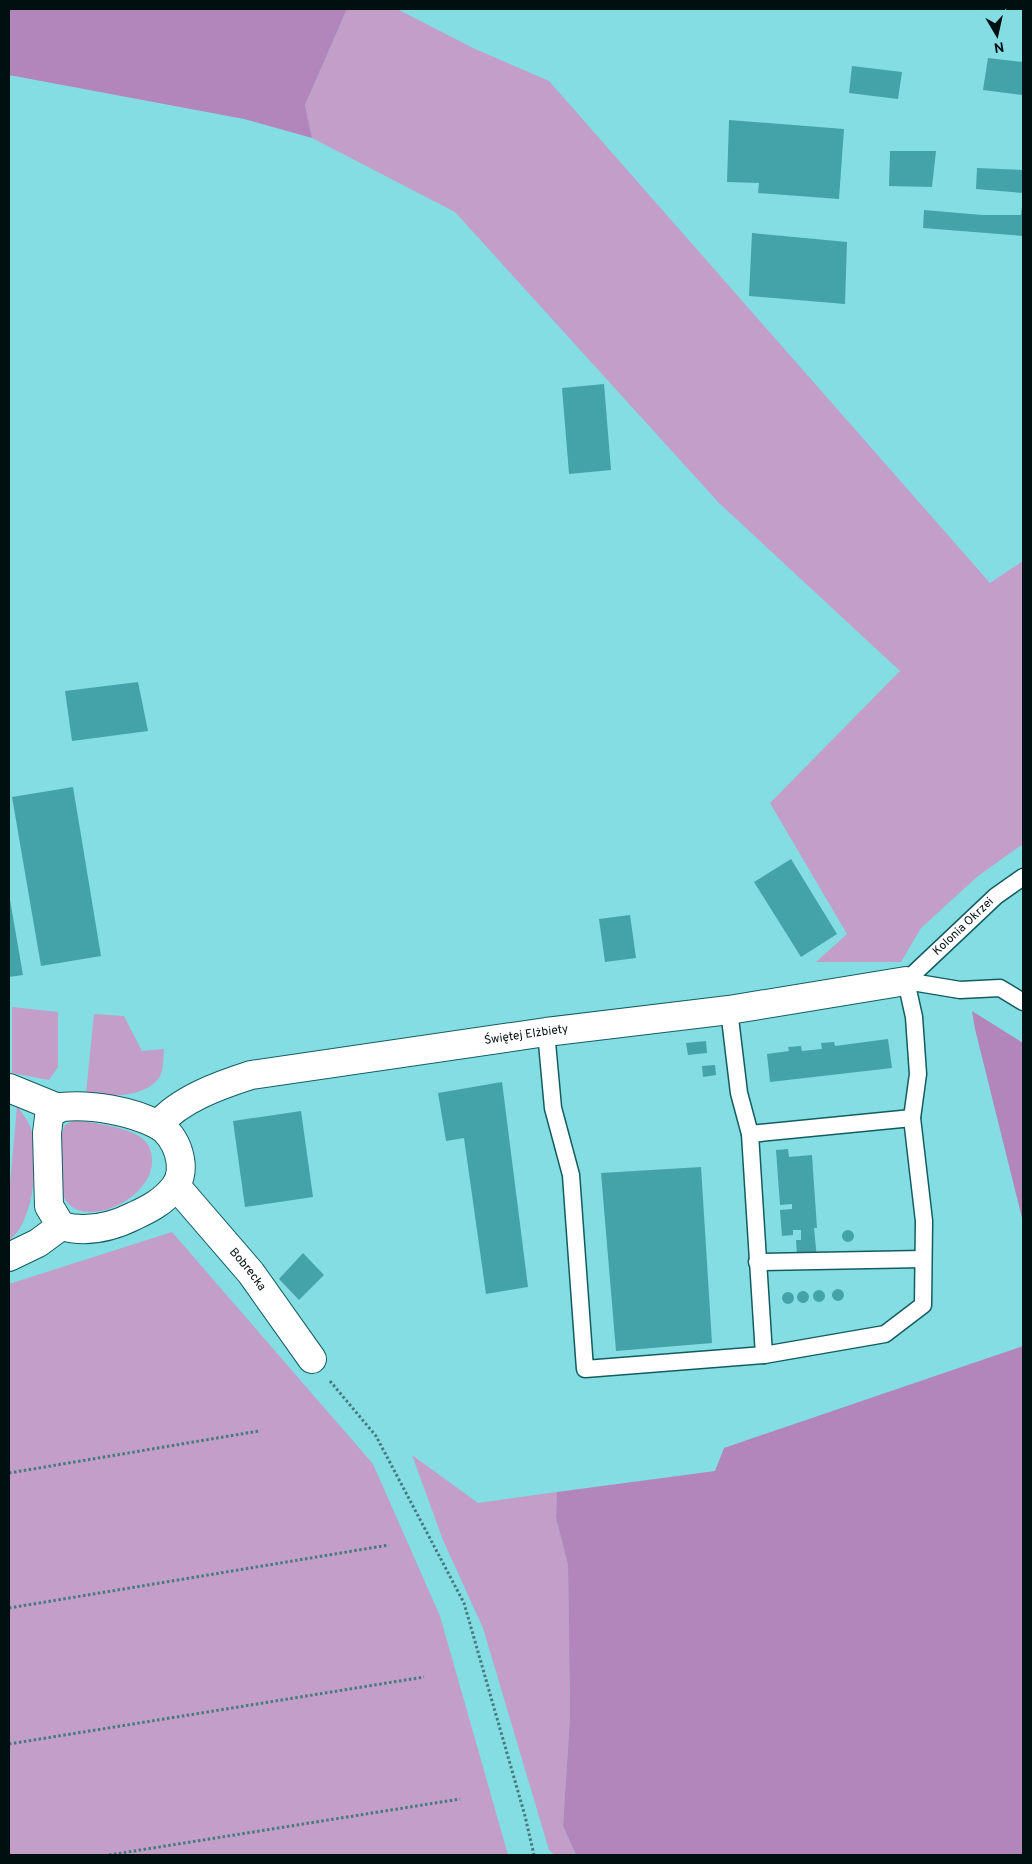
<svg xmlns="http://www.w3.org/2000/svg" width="1032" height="1864" viewBox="0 0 1032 1864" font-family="Overpass,sans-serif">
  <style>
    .green { fill: #c29ec9 }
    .forest { fill: #b286bb }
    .building { fill: #43a3a9 }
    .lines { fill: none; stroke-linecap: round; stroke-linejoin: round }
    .lane-casing { stroke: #125d61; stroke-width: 19 }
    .street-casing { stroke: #125d61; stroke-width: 30 }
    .path { stroke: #457b7e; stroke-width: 3; stroke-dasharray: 2.5 2.5; stroke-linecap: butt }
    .lane { stroke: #fff; stroke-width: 16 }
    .street { stroke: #fff; stroke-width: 28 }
    .labels { text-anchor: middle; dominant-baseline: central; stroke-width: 5; stroke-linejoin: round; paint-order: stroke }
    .street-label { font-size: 12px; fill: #000f10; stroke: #84dde2 }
  </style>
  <rect width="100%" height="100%" fill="#84dde2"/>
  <path class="green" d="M347,9H397L473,48L549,81L990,583L1023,561V844L978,876L921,928L901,962H816L847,934L770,803L900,671L719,503L455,212L312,138L305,105Z
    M12,1007L58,1012V1067L49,1080L12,1073Z
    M94,1014L124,1016L142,1051L164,1049C163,1056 164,1070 160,1076C148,1098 107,1097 86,1094Z
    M17,1106C21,1112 27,1119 30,1126C40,1154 35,1222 9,1240V1196Z
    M75,1120C92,1123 131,1127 144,1140C150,1145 152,1154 152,1161C153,1200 80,1232 64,1197C61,1190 62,1182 62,1174C61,1158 58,1140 65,1125Z
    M172,1232L373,1464L440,1616L508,1855H9V1284Z
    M412,1455L478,1503L557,1492L556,1518L568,1565L570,1717L563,1826L576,1855H555L549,1850L483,1628L443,1540Z"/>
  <path class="forest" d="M9,9H347L305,105L312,138L244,119L9,75Z
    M972,1011L1023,1043V1222L975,1029Z
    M1023,1346V1855H576L563,1826L570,1717L568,1565L556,1518L557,1492L715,1471L724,1448Z"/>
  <path class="building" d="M988,58L1023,62V95L983,90Z
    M852,66L902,72L898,99L849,93Z
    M729,120L844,129L839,199L758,193L759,183L727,182Z
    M890,151H936L932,187L889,186Z
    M977,168L1023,170V193L976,189Z
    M1022,206L1023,236L923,228L924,210L982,215H1021Z
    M752,233L847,242L845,304L749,296Z
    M604,384L611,470L569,474L562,388Z
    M138,682L148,731L72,741L65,691Z
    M73,787L101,956L41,966L12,797Z
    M791,859L837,934L801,957L754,882Z
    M9,894L23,975L9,977Z
    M630,915L636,958L605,962L599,919Z
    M888,1039L892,1068L770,1082L767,1054L789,1051L788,1047L801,1046L802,1051L822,1049L821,1043L834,1042L835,1046Z
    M706,1041L707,1053L688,1055L686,1043Z
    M715,1065L716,1075L703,1077L702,1066Z
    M502,1082L528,1287L486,1294L464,1138L446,1141L438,1093Z
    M301,1111L313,1197L245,1207L233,1121Z
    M788,1149L789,1157L812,1155L817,1228H814L818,1269L798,1270L796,1240H801V1230H793V1235L782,1236L780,1210L792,1209V1204L780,1205L776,1150Z
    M701,1167L712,1343L616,1351L601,1173Z
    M842 1236a6 6 0 1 1 12 0a6 6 0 1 1-12 0Z
    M303,1253L324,1275L299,1300L279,1279Z
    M832 1295a6 6 0 1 1 12 0a6 6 0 1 1-12 0Z
    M813 1296a6 6 0 1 1 12 0a6 6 0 1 1-12 0Z
    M797 1297a6 6 0 1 1 12 0a6 6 0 1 1-12 0Z
    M782 1298a6 6 0 1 1 12 0a6 6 0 1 1-12 0Z"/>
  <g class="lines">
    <g class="lane-casing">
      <g id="lane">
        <path id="s1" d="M906,981L996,896L1023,877"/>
        <path d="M906,981L960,990L1000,988L1023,1002"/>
        <path d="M546,1032L553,1108L571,1175L585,1369L764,1355L750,1134L739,1093L729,1010"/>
        <path d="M750,1134L912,1118"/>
        <path d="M757,1262L923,1259"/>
        <path d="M764,1355L885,1334L923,1305L924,1221L912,1118L918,1074L914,1017L906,981"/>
      </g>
    </g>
    <g class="street-casing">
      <g id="street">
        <path d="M9,1088L58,1108"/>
        <path d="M62,1107C91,1104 132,1111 158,1125C177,1135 189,1170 174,1188C163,1202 149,1209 134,1216C110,1228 86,1233 61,1226L49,1206L47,1133L49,1117L52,1112Z"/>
        <path id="s2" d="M158,1125C180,1099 220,1085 251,1075L546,1032L729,1010L906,981"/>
        <path id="s3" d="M176,1186L251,1273L312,1359"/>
        <path d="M9,1257L38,1243L61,1226"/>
      </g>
    </g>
    <path class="path" d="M330,1381L376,1436L464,1603L525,1816L534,1855
      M9,1473L259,1431
      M9,1608L389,1545
      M9,1744L424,1677
      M109,1855L460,1799"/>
    <use href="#lane" class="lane"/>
    <use href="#street" class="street"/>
  </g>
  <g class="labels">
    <g class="street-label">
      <text stroke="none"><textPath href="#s1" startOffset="79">Kolonia Okrzei</textPath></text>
      <text stroke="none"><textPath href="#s2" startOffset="385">Świętej Elżbiety</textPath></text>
      <text stroke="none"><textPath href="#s3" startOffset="110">Bobrecka</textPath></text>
    </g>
  </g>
  <rect width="1032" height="1864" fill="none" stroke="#000f10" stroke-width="20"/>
  <g transform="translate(997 35) rotate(171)" stroke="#84dde2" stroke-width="4" paint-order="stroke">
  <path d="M0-4L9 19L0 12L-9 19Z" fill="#000f10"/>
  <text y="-8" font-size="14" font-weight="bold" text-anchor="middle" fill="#000f10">N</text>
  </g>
</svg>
